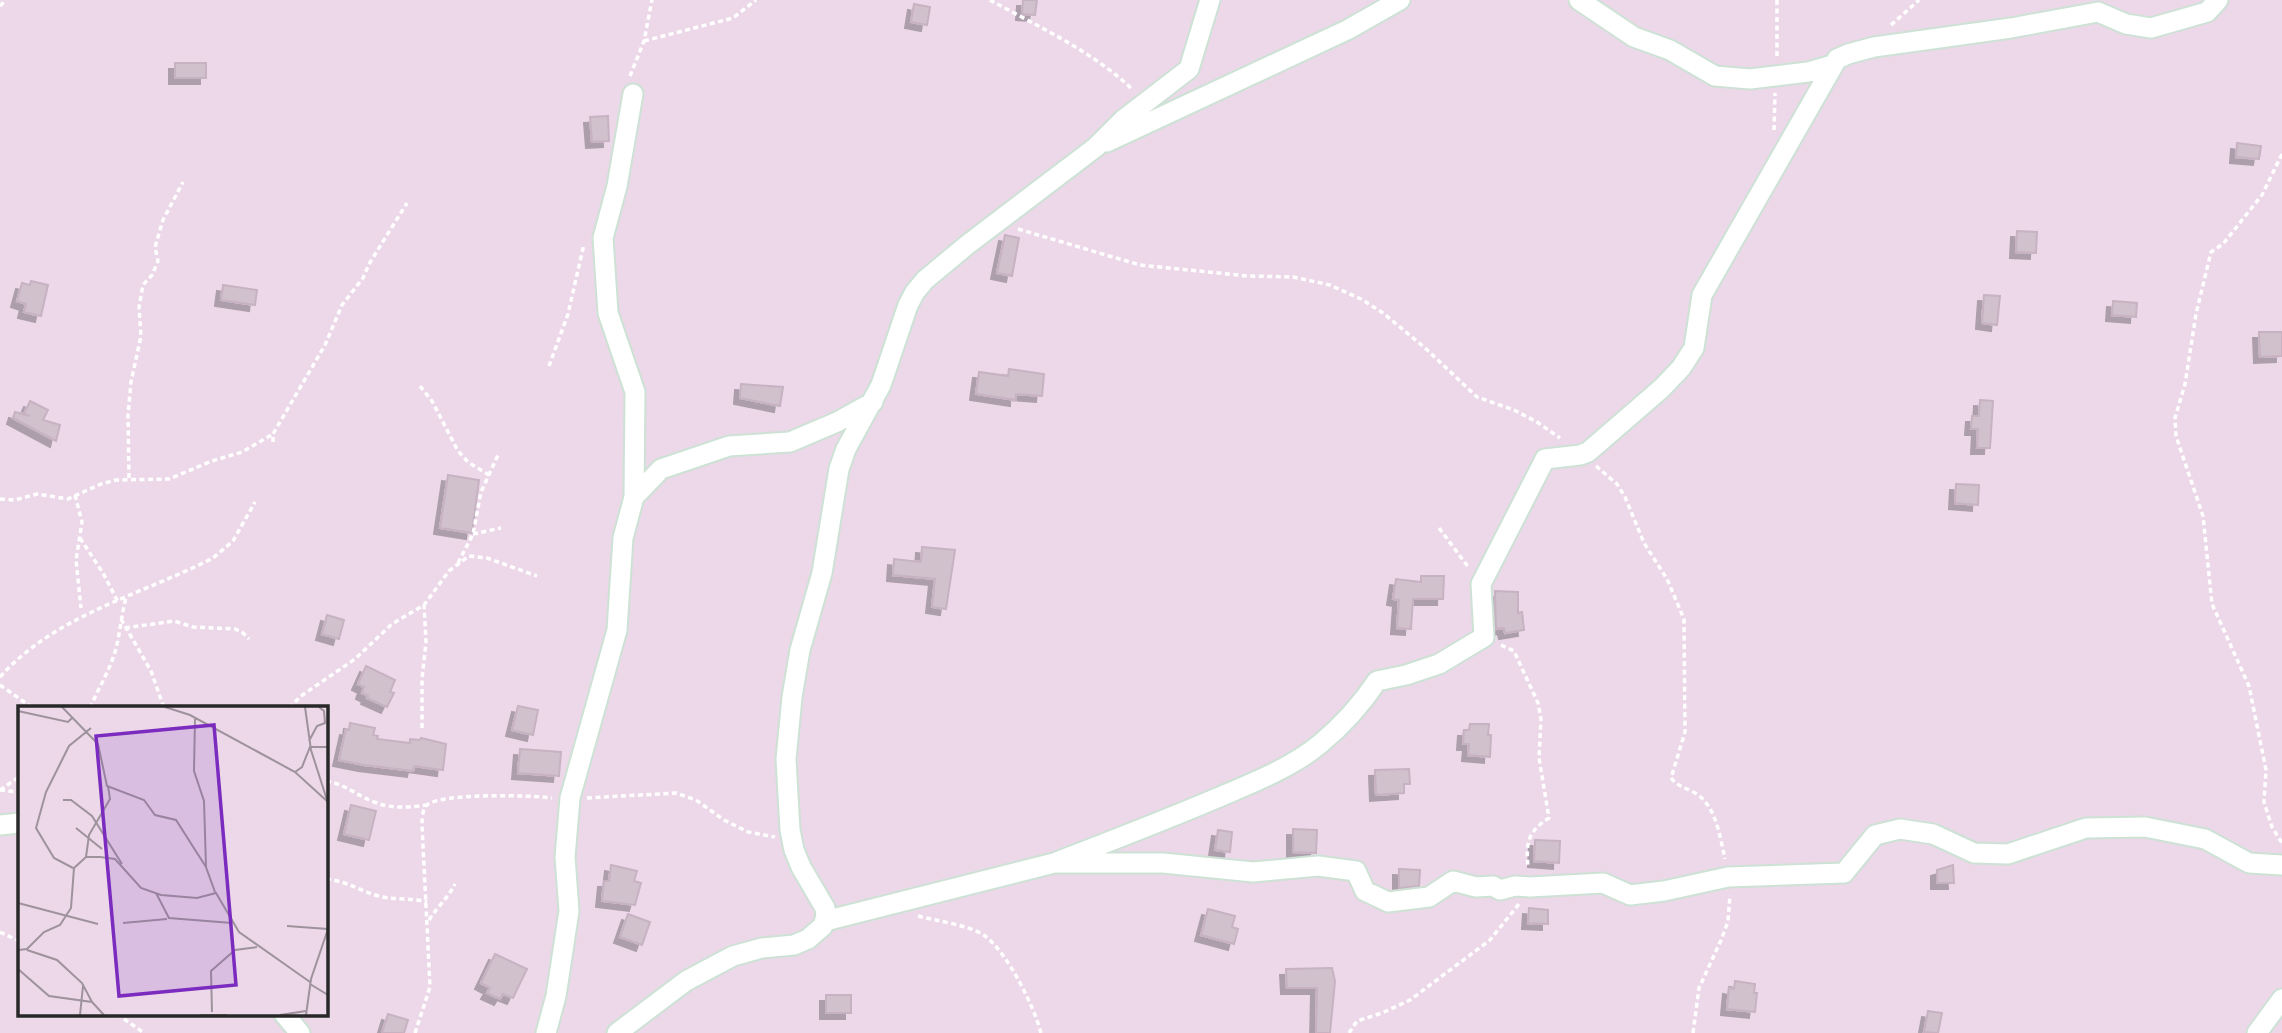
<svg xmlns="http://www.w3.org/2000/svg" width="2282" height="1033" viewBox="0 0 2282 1033" font-family="Raleway,sans-serif">
  <style>
    .building { fill: #d0c1cd; stroke: #c7b2c2; stroke-width: 2; filter: url(#shadow) }
    .lines { fill: none; stroke-linecap: round; stroke-linejoin: round }
    .minor-casing { stroke: #cde2d5; stroke-width: 23 }
    .path { stroke: #fff; stroke-width: 3.5; stroke-dasharray: 5 3.5; stroke-linecap: butt }
    .minor { stroke: #fff; stroke-width: 19 }
    .inset-road { fill: none; stroke: #9e929c; stroke-width: 2 }
    .view { fill: #7b2cbf; fill-opacity: 0.15; stroke: #7b2cbf; stroke-width: 3.5 }
    .inset-edge { fill: none; stroke: #282828; stroke-width: 3.5 }
  </style>
  <defs>
    <filter id="shadow"><feDropShadow dx="-6" dy="6" stdDeviation="0" flood-color="#0004"/></filter>
  </defs>
  <rect width="100%" height="100%" fill="#ecd8e9"/>
  <path class="building" d="M1023,0H1037L1035,15L1022,14Z
    M914,4L930,7L927,25L911,22Z
    M175,63H206V78H175Z
    M608,116L609,141L592,142L590,117Z
    M2237,143L2261,146L2259,159L2236,157Z
    M2017,231L2037,232L2036,253L2016,252Z
    M1005,235L1019,238L1012,276L997,273Z
    M31,281L48,285L41,316L24,312L26,304L17,301L22,283L30,285Z
    M223,285L257,290L255,305L221,300Z
    M1984,295L2000,296L1997,325L1982,323Z
    M2113,301L2137,303L2136,317L2112,315Z
    M2259,332H2282V356L2260,357Z
    M1009,369L1044,374L1042,396L1016,394V400L976,394L979,372L1008,376Z
    M741,384L783,387L780,406L740,398Z
    M1980,400L1993,401L1990,448H1977L1978,429H1971L1972,416H1979Z
    M30,401L48,410L43,420L60,425L56,441L13,418L15,412L30,416L24,414Z
    M448,475L479,480L472,533L440,528Z
    M1956,484L1979,485L1978,505L1955,503Z
    M922,547L955,550L946,609L932,607L935,579L893,575L894,559L921,562Z
    M1421,576H1444L1443,599H1413L1411,629L1397,628L1399,600L1393,599L1396,579L1421,582Z
    M1495,591L1518,592V613L1522,612L1524,630L1505,633L1504,628L1496,629Z
    M327,615L344,620L339,639L322,634Z
    M366,666L395,680L390,692L394,693L387,707L367,698L368,696L362,693L364,687L358,684Z
    M518,706L538,710L533,735L512,730Z
    M350,723L375,728L373,735L378,736L377,739L410,743V739L420,740L421,738L446,744L443,770L414,766L413,771L364,765L339,760L346,729L349,730Z
    M1470,724H1489L1488,735H1491L1490,757L1468,755L1469,744H1463L1464,730H1469Z
    M520,749L561,752L559,776L518,773Z
    M1409,769L1410,784H1404V793L1376,795L1375,770Z
    M351,805L376,811L369,840L344,834Z
    M1293,829L1317,830L1316,853L1293,852Z
    M1218,830L1232,832L1230,852L1215,850Z
    M1535,840L1560,841L1559,863L1534,861Z
    M611,865L637,871L634,881L641,883L635,905L602,901L604,881H609Z
    M1953,865L1954,883H1937V870Z
    M1399,869L1420,870L1419,886L1399,888Z
    M1529,908L1548,910V924L1528,923Z
    M1208,909L1235,916L1232,927L1238,929L1234,944L1201,935Z
    M628,914L650,922L642,945L620,937Z
    M495,954L527,969L513,998L503,994L500,999L487,993L490,988L481,983Z
    M1332,968L1335,981L1330,1033H1316L1317,988H1287L1286,969Z
    M1735,981L1755,984L1754,993H1757L1755,1012L1727,1009L1729,988L1734,989Z
    M826,995H851V1013H826Z
    M1928,1011L1942,1013L1938,1033L1924,1032Z
    M388,1014L408,1020L404,1033H382Z"/>
  <g class="lines">
    <g class="minor-casing">
      <path id="minor" d="M1579,0L1634,37L1670,50L1715,76L1750,79L1808,72L1832,65
        M633,94L617,186L603,238L608,313L635,392L634,497
        M1107,142L1347,30L1400,0
        M0,825L19,823
        M1054,863C1108,842 1163,821 1217,798C1252,783 1291,768 1320,744C1343,725 1361,705 1377,681L1406,675L1439,664L1484,637L1481,584L1545,459L1580,455L1588,452L1662,388L1681,368L1694,348L1702,295L1837,59L1848,54L1874,47L2011,28L2098,12L2126,24L2151,28L2207,12L2218,0
        M825,921L1054,863H1163L1253,872L1318,866L1356,871L1365,891L1388,902L1429,897L1453,881L1476,887L1493,886L1500,890L1515,886L1530,887L1603,883L1630,895L1664,891L1728,877L1844,873L1875,835L1900,829L1933,834L1974,853L2008,854L2086,828L2145,827L2205,839L2249,863L2282,865
        M284,1014L300,1033
        M546,1033L556,996L569,911L565,857L570,798L617,630L623,538L634,497L661,469L729,446L790,442L837,422L873,402
        M617,1033L686,981L733,956L762,948L794,945L808,939L823,926L826,916L825,908L801,867L794,850L790,830L786,759L792,697L800,650L822,573L839,469L846,449L881,385L908,305L915,292L925,280L967,245L1096,147L1124,119L1189,69L1210,0
        M2257,1033L2282,999"/>
    </g>
    <path class="path" d="M990,0C1037,26 1094,52 1133,90
      M1777,0V57
      M0,6L6,0
      M1891,25L1919,0
      M644,41L733,18L756,0
      M630,76L644,41L652,0
      M1774,130L1775,93
      M2282,154L2262,195L2223,244L2211,252L2196,314L2185,384L2175,418L2176,436L2203,516L2212,604L2249,686L2266,770L2264,802L2272,827L2282,843
      M1018,229L1140,265L1247,276L1293,277L1330,285L1361,299L1383,313L1424,347L1477,397L1514,410L1537,422L1560,438
      M549,366L568,314L584,244
      M420,386L432,401L458,451L468,462L489,475
      M273,442V434L325,345L342,305L363,278L369,264L407,203
      M1596,466L1617,484L1625,497L1644,543L1667,579L1684,619L1685,732L1671,778C1677,786 1686,788 1695,793C1716,805 1720,837 1725,859
      M129,478L128,415L131,382L141,336L139,307L143,285L152,275L158,261L155,247L163,220L183,182
      M75,495L82,522L76,560L81,608
      M0,499L15,500L37,494L68,499L101,484L116,480L169,479L212,461L242,452L273,434
      M1439,528L1469,568
      M473,534L501,528
      M80,538L103,573L118,602
      M458,563L473,534L481,492L498,455
      M121,619L151,671L164,708
      M125,628L174,621L193,627L235,629L242,632L249,639
      M1501,645L1514,651L1538,703L1541,719L1539,758L1549,818C1527,832 1526,843 1528,868
      M0,677C55,615 141,595 213,558L233,541L255,502
      M0,685L33,708
      M90,708C98,689 109,672 115,652C120,635 121,616 126,598
      M289,708L301,696L355,659L392,624L424,605L449,571L469,556L487,558L537,576
      M422,728V679L426,642L424,605
      M326,781C348,785 358,797 377,803C392,809 411,807 427,805
      M0,790L19,777
      M0,790L19,792
      M587,798L676,793L696,800L724,820L748,832L775,837
      M326,879C348,881 363,893 383,897C398,900 413,898 427,902
      M918,916C936,921 970,925 985,936C1007,952 1034,1006 1041,1033
      M429,920C437,907 448,898 455,884
      M0,932L19,941
      M117,1014L144,1033
      M415,1033L430,987L422,825C422,819 422,810 427,805C440,793 532,795 552,798
      M1349,1033L1357,1021L1382,1013L1410,1000L1490,940L1519,904
      M1693,1033L1699,988L1722,938L1728,921L1730,895"/>
    <use href="#minor" class="minor"/>
  </g>
  <g transform="translate(18 706)">
    <rect width="310" height="310" fill="#ecd8e9"/>
    <path class="inset-road" d="M44,1L80,38L89,80L126,94L137,109L158,114L188,161M147,1L172,9L277,66L310,96M287,1L293,44L309,94M0,5L50,16L54,12M177,13L176,65L186,95L188,161L197,186M291,35L299,20L307,17L306,5L301,1M277,66L284,61L292,41H310M45,94H53L74,110L104,158M58,122L84,143M68,151L71,129L92,93L90,80M55,162L36,152L18,122L28,86L51,40L73,22M138,187L151,212L214,217M0,197L80,218M105,217L149,213M269,220L310,223M0,244L9,243L26,226L42,219L53,202L56,162L68,151H82L97,153L123,182L143,189L179,192L198,187L221,226L292,276M9,244L39,254L64,277L74,296M0,263L31,290L74,296L86,309M292,278L310,289M194,306L193,265L217,244L239,241M62,309L65,280M182,309H209M262,309L288,305M288,309L293,273L310,223"/>
    <path class="view" d="M196,19L218,279L101,290L78,30Z"/>
    <rect width="310" height="310" class="inset-edge"/>
  </g>
</svg>
